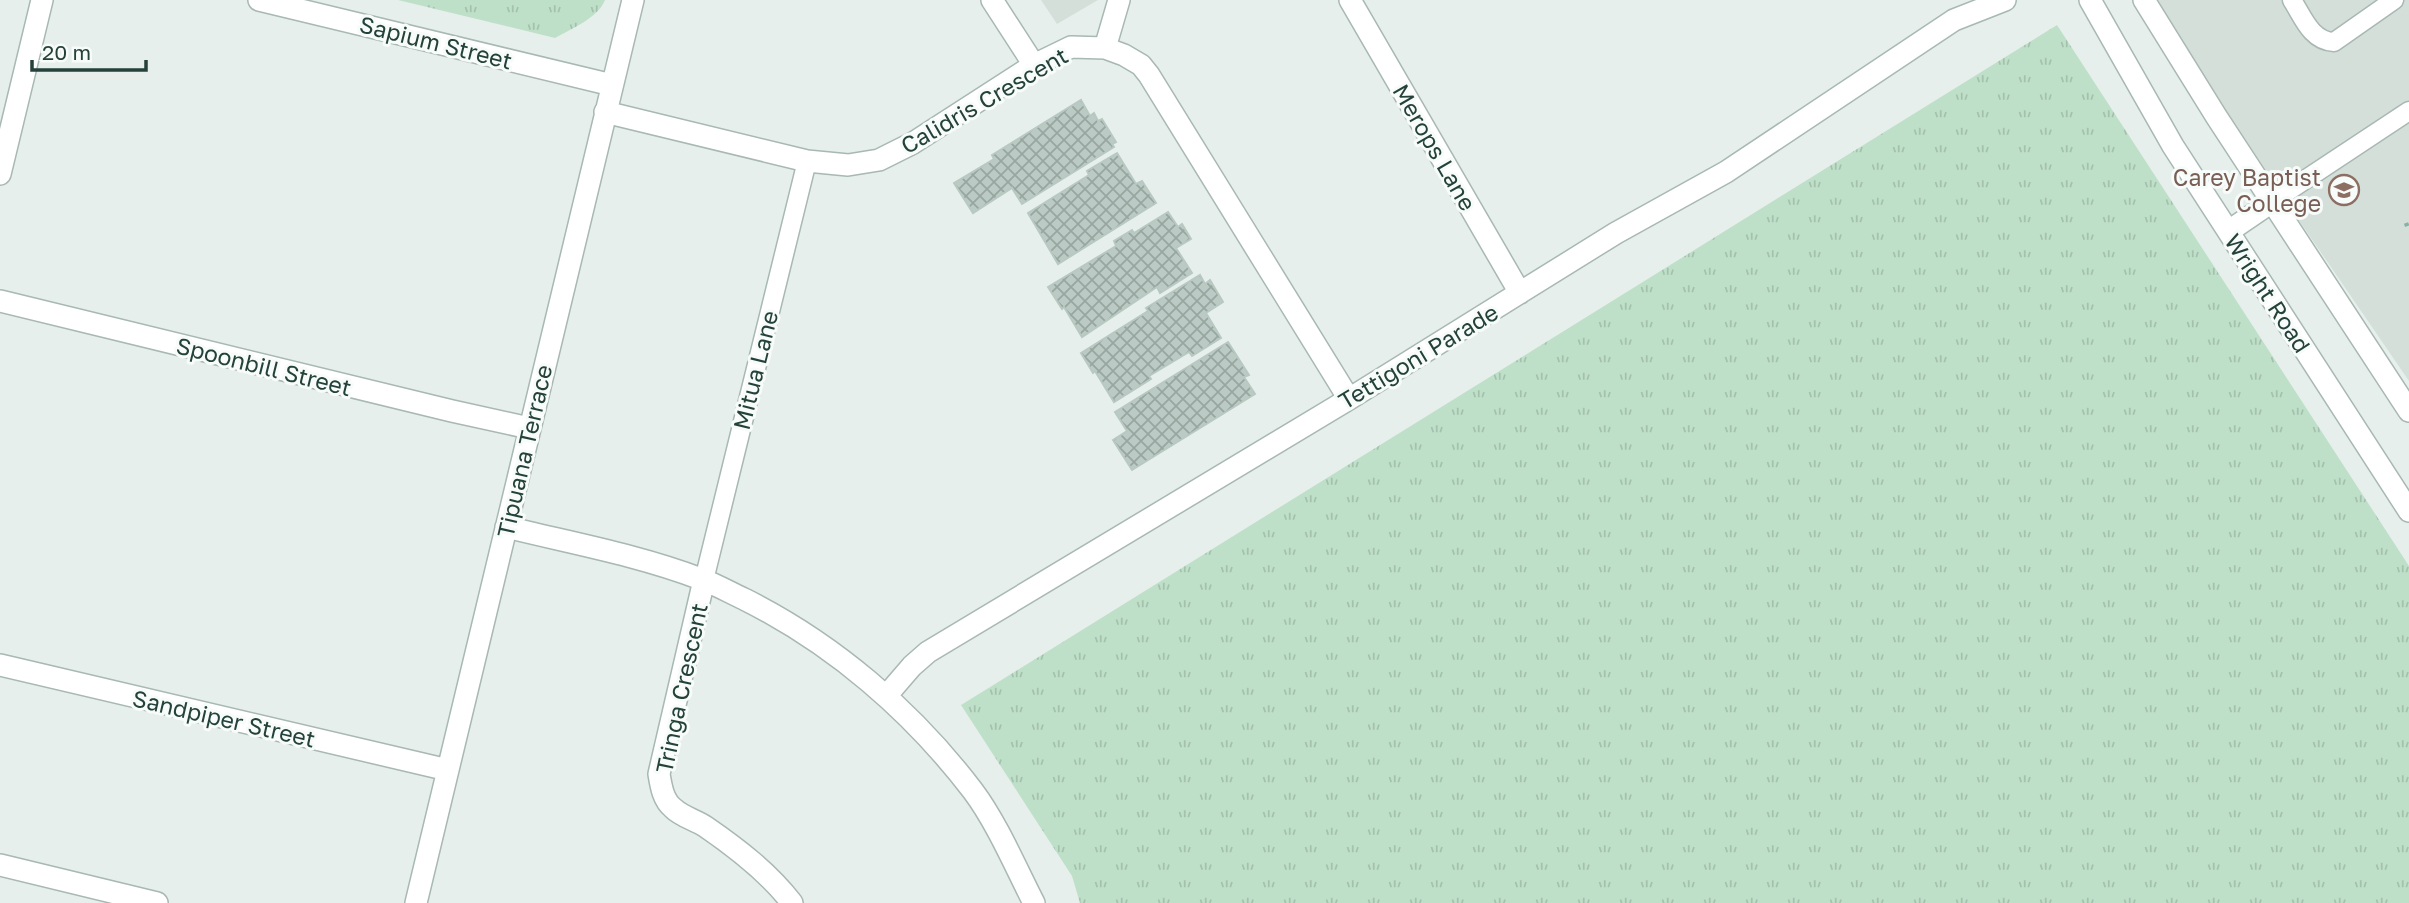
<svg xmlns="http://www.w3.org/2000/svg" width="2409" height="903" viewBox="0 0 2409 903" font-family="'Golos Text',sans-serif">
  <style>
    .built { fill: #d4dfda }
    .park { fill: url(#park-tufts) }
    .building { fill: url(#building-cross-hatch); stroke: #b8c9c2; stroke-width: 2 }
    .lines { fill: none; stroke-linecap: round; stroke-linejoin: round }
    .service-casing { stroke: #a8b8b2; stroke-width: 21 }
    .minor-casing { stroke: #a8b8b2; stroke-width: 24 }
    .tertiary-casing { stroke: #a8b8b2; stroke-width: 24 }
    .path { stroke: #86b3a5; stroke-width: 4.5; stroke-dasharray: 3.5 5; stroke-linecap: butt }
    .service { stroke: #fff; stroke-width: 18 }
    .minor { stroke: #fff; stroke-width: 21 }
    .tertiary { stroke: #fff; stroke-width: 21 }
    .labels { text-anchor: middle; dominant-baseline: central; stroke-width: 6; stroke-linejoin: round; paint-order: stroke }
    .street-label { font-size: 23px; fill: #24423a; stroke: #f7fbf9 }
    .education-label { font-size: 23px; fill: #785e54; stroke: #f7fbf9; text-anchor: end }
  </style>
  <defs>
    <pattern id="park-tufts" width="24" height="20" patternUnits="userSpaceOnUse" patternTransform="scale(1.75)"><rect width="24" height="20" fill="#bfe0c8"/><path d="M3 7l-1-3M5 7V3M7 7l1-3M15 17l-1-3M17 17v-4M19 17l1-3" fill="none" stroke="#a4c1ad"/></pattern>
    <pattern id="building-cross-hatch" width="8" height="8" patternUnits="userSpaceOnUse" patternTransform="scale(1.75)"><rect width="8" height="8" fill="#bbcac4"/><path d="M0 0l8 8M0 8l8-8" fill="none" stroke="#98a6a0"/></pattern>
  </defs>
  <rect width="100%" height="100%" fill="#e6efeb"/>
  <path class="built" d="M1041,0H1098L1057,24Z
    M2148,0H2409V381Z"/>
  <path class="park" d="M398,0H605C598,18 571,29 555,38Z
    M2057,25L2409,566V903H1080L1072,876L961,705Z"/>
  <path class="building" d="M1081,100L1090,116L1094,113L1098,121L1102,119L1116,142L1112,144L1114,147L1022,204L1012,188L973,213L954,183L994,159L992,155Z
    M1117,153L1136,184L1142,181L1156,203L1058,264L1028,213L1089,175L1087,171Z
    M1168,212L1178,227L1182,224L1191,239L1176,248L1192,273L1160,293L1157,287L1082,337L1064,307L1062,309L1048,287L1116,246L1114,241L1132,230L1134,233Z
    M1200,275L1205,284L1210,280L1223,302L1206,313L1221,338L1192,356L1189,352L1149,376L1151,379L1114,402L1095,371L1093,373L1081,353L1148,311L1146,308Z
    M1228,342L1249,375L1244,377L1255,394L1132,470L1113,440L1127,431L1115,412Z"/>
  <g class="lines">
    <g class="service-casing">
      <path id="service" d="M2292,0C2303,17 2311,41 2334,42L2394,0
        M2273,201L2409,111
        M704,580L807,161"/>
    </g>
    <g class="minor-casing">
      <path id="minor" d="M259,0L612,85
        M992,0L1034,65
        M1350,0L1520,293
        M1105,48L1119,0
        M605,112L807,161L848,165L879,160L913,143L1034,65L1071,47L1105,48L1124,55L1141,65L1149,75L1349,399
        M0,174L42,0
        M0,301L452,411L529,428
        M506,527C571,543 638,555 701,579C715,584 729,592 744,599C834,644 912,711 973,791C997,823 1016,868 1034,903
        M704,580L659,774C661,786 663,800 673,808C682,817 696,820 706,827C738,849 769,873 792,903
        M0,665L448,770
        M887,695L912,666L928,652L1349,399L1616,233L1726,172L1954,20L2005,0
        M0,865L157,903
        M416,903L633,0"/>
    </g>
    <g class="tertiary-casing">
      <path id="tertiary" d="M2090,0L2173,146L2409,511
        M2144,0L2216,116L2409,411
        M2229,231L2273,201"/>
    </g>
    <path class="path" d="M2406,223L2409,231"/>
    <use href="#service" class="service"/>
    <use href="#minor" class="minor"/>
    <use href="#tertiary" class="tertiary"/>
  </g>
  <defs>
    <g id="school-ring" transform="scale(1.575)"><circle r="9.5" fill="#f7fbf9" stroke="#8d6e63" stroke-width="1.5"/><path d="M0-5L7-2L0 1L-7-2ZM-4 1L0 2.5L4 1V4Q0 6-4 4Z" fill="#8d6e63"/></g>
  </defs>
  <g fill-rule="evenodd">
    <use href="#school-ring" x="2344" y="190"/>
  </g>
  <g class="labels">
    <g class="street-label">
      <text transform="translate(436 42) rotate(14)">Sapium Street</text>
      <text transform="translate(984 100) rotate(-30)">Calidris Crescent</text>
      <text transform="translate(1435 147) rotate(60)">Merops Lane</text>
      <text transform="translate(2268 293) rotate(57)">Wright Road</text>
      <text transform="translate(1418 356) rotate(-31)">Tettigoni Parade</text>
      <text transform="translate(264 366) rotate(14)">Spoonbill Street</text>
      <text transform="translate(755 370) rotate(-76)">Mitua Lane</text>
      <text transform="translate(524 451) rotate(-77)">Tipuana Terrace</text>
      <text transform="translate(681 688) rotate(-78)">Tringa Crescent</text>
      <text transform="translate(224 718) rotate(13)">Sandpiper Street</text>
    </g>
    <g class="education-label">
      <text x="2321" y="177">Carey Baptist<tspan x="2321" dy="26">College</tspan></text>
    </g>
  </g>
  <path d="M32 60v10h114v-10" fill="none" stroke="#24423a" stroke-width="3.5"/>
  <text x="42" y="60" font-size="21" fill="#24423a" stroke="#f7fbf9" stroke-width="5" paint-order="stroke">20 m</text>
</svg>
